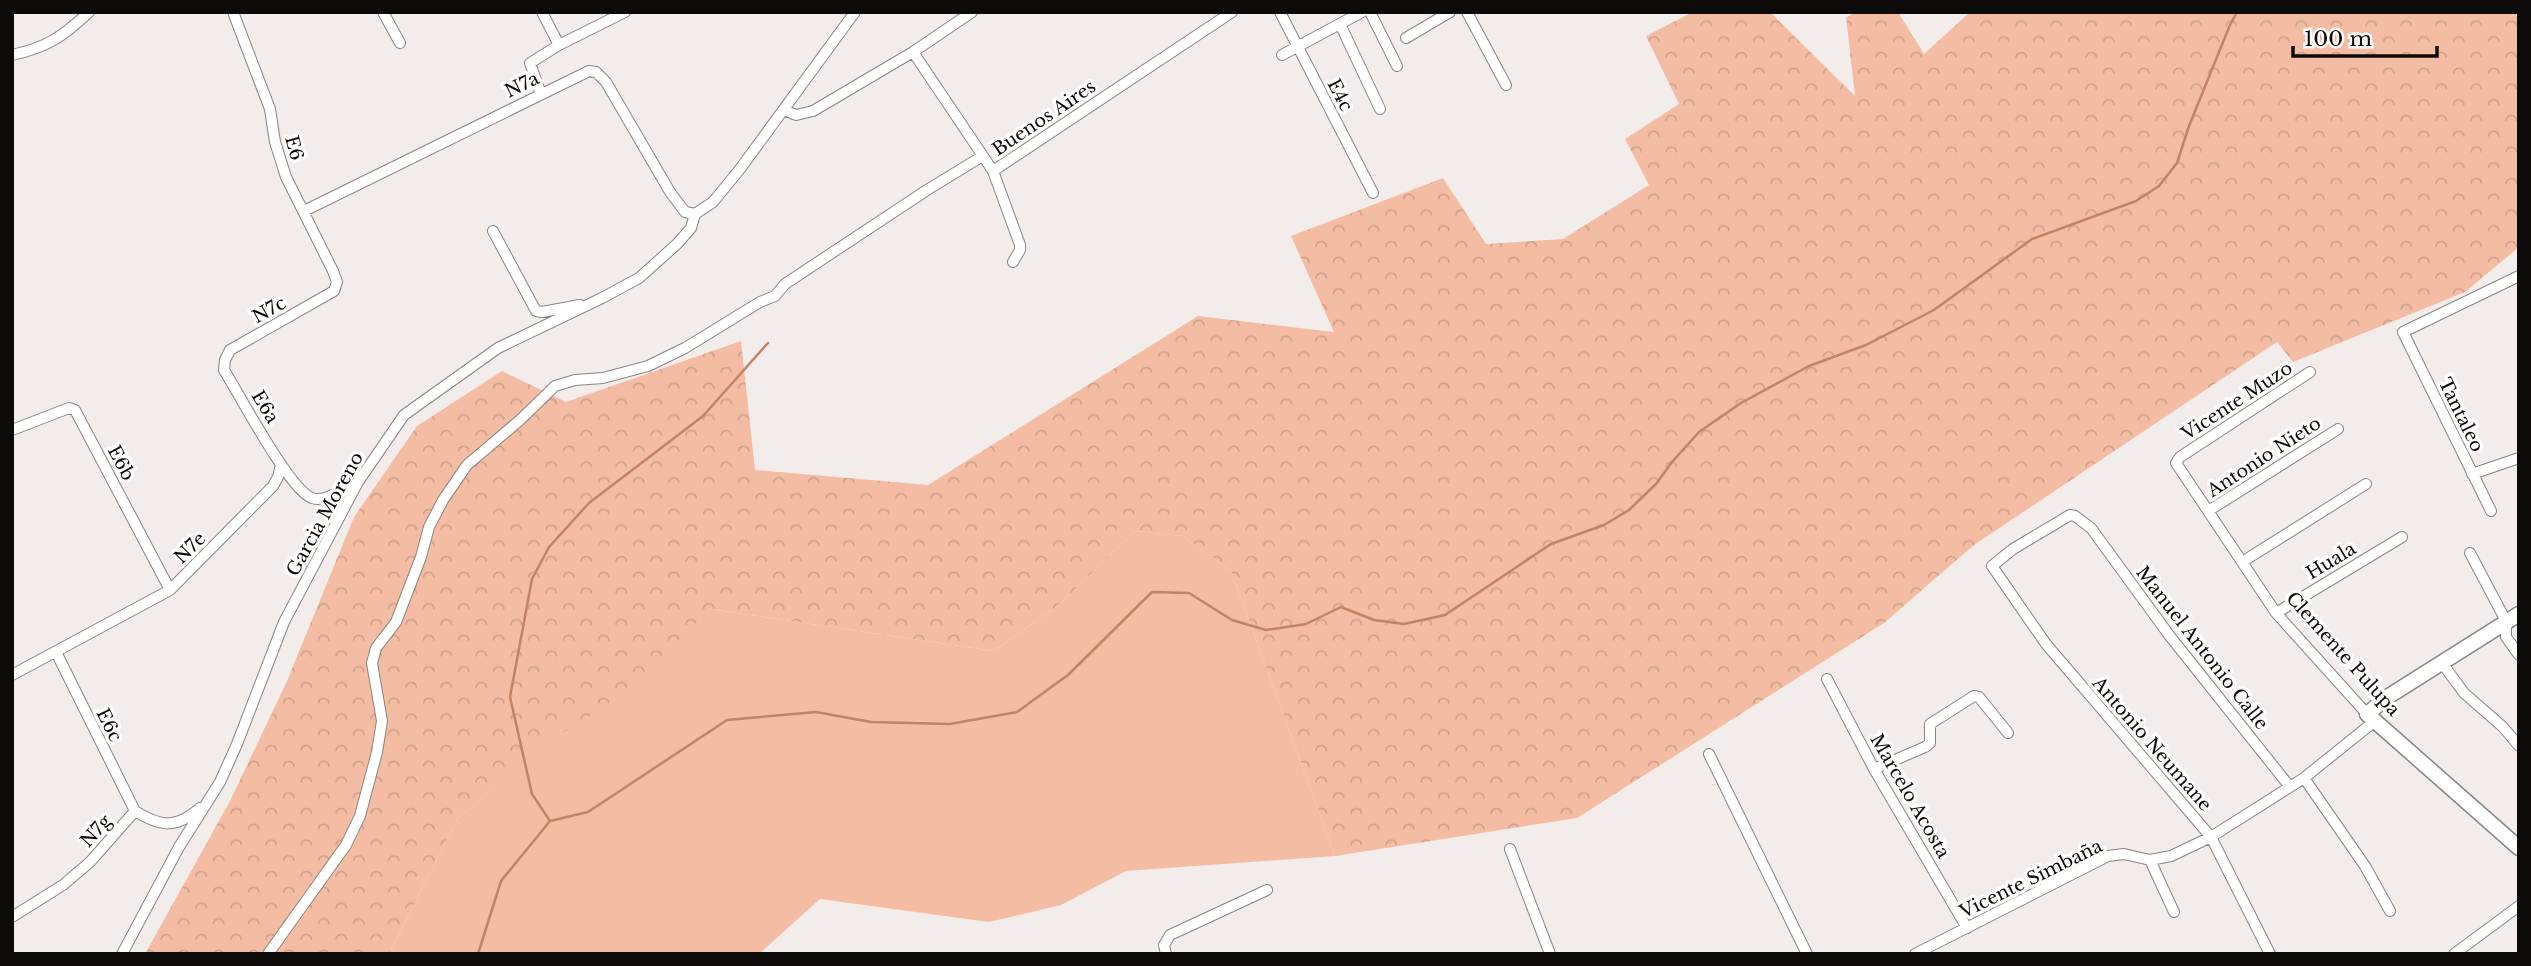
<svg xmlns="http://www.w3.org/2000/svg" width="2531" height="966" viewBox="0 0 2531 966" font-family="'Libre Baskerville',serif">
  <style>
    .green { fill: #f4bda3 }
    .forest { fill: url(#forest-crowns) }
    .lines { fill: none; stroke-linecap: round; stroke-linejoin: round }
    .stream { stroke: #c28467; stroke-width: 2.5 }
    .street-casing { stroke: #888482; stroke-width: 12 }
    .secondary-casing { stroke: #888482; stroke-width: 17 }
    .street { stroke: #fff; stroke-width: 10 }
    .secondary { stroke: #fff; stroke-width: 14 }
    .labels { text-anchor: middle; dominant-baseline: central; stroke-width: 7; stroke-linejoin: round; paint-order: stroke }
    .street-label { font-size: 18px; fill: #0c0b0a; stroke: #fffbf9 }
  </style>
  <defs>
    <pattern id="forest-crowns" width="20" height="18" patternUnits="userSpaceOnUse" patternTransform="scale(1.75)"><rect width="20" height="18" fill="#f4bda3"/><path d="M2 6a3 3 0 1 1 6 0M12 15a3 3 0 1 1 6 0" fill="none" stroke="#d0a18b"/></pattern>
  </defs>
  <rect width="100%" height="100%" fill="#f2edeb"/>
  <path class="green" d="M1135,531L1183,536L1231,571L1335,856L1126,871L1061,905L989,922L820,899L759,954H389L458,818L710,609L994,651L1059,605Z"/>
  <path class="forest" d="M1693,12H1770L1855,96L1846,17L1858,12H1898L1924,54L1970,12H2519V247L2465,292L2293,362L2277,342L1974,545L1884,623L1577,818L1335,856L1231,571L1183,536L1135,531L1059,605L994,651L710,609L624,694L559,735L458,818L389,954H145L230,801L287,681L354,517L417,426L502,371L566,402L741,341L755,470L928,485L1198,316L1334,332L1291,236L1443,178L1486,244L1563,239L1649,185L1625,139L1679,104L1646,36Z"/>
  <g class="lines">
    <path class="stream" d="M550,821L532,794L510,697L532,579L549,547L589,503L703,416L768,343
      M478,954L501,881L550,821L588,812L727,720L816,712L871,722L950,724L1017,712L1068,675L1152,592L1189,593L1232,620L1266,630L1306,624L1341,607L1374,620L1404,624L1445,615L1551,544L1604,525L1629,510L1656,484L1672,462L1699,432L1741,403L1809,366L1866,345L1934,310L2032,239L2136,201L2159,186L2177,163L2189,126L2230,25L2237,12"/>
    <g class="street-casing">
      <path id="street" d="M233,12L270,109L275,142L286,177L333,271L337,282L334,291L230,350L225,360L224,370C239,394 290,491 312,498C325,503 345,488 357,482
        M383,12L400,43
        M1280,12L1373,193
        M1370,12L1397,66
        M1467,12L1506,85
        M1340,24L1380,109
        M1406,38L1450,12
        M559,45L625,12
        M913,52L993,171L1232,12
        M12,55C48,47 62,37 89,12
        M1282,55L1362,12
        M541,94L530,63L559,45L542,12
        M784,110L796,115L813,111L913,52L972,12
        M993,171L1020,245V250L1013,262
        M304,211L589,71L596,72L606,82L670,192L685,212L695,214
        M695,214L713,202L740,169L855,12
        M493,231L536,311L542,312L580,305
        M2310,372L2180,457L2176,463L2276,613L2367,714
        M12,430L69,408L75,410L170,590
        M2472,474L2519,458
        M2208,511L2338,429
        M2491,511L2403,332L2519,276
        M2470,553L2506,621V637L2519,655
        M2242,562L2366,484
        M2276,613L2402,537
        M56,652L135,811
        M2442,663L2464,693L2503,727L2519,746
        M12,675L170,590L273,486L278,477L281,464
        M1827,679L1874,769L1967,928
        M1709,754L1807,954
        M1874,769L1925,747L1930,743V724L1974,696L1979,697L2008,733
        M2304,778L2365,866L2390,911
        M135,811C161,827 176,829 200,808
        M1510,849L1550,954
        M2150,860L2174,912
        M12,917L63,885L90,862L135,811
        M122,954L179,847L220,782L237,744L284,622L358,482L404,415L498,348L602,298L639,278L677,244L691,228L695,214
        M268,954L346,845L360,816L377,752L382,721L372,663L376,648L396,622L421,557L429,527L443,500L467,465L520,420L555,386L575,380L603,378L648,366L685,348L760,302L775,296L785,284L927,190L981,157
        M1166,954L1164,945L1170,935L1267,890
        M1915,954L2108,856L2124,854L2150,860L2171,856L2211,837L2304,778L2375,721
        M2270,954L2211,837L2046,644L1992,566L2013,549L2070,515L2075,516L2091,528L2169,635L2290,787
        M2454,954L2519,906"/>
    </g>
    <g class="secondary-casing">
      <path id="secondary" d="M2519,614L2389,696L2367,714L2519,848"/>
    </g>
    <use href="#street" class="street"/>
    <use href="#secondary" class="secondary"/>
  </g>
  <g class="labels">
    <g class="street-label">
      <text transform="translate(522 85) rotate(-26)">N7a</text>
      <text transform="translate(1340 95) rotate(63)">E4c</text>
      <text transform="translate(1044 118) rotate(-34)">Buenos Aires</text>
      <text transform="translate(294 148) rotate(75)">E6</text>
      <text transform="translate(269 310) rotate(-29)">N7c</text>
      <text transform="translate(2237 401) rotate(-33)">Vicente Muzo</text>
      <text transform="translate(265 407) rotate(59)">E6a</text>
      <text transform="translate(2461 415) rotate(64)">Tantaleo</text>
      <text transform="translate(2264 457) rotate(-33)">Antonio Nieto</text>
      <text transform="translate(121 463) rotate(62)">E6b</text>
      <text transform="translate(325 514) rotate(-61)">Garcia Moreno</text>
      <text transform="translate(190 548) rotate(-45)">N7e</text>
      <text transform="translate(2331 561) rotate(-31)">Huala</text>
      <text transform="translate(2202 648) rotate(52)">Manuel Antonio Calle</text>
      <text transform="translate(2343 654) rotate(48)">Clemente Pulupa</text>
      <text transform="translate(109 725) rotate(64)">E6c</text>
      <text transform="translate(2152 744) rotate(49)">Antonio Neumane</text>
      <text transform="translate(1910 796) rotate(60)">Marcelo Acosta</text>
      <text transform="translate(96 831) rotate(-48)">N7g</text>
      <text transform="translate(2031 879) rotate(-26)">Vicente Simbaña</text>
    </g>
  </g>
  <rect width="2531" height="966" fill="none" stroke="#0c0b0a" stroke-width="28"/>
  <path d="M2293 46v10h144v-10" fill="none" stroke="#0c0b0a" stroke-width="3.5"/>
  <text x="2304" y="46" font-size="21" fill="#0c0b0a" stroke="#fffbf9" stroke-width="5" paint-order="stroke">100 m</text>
</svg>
